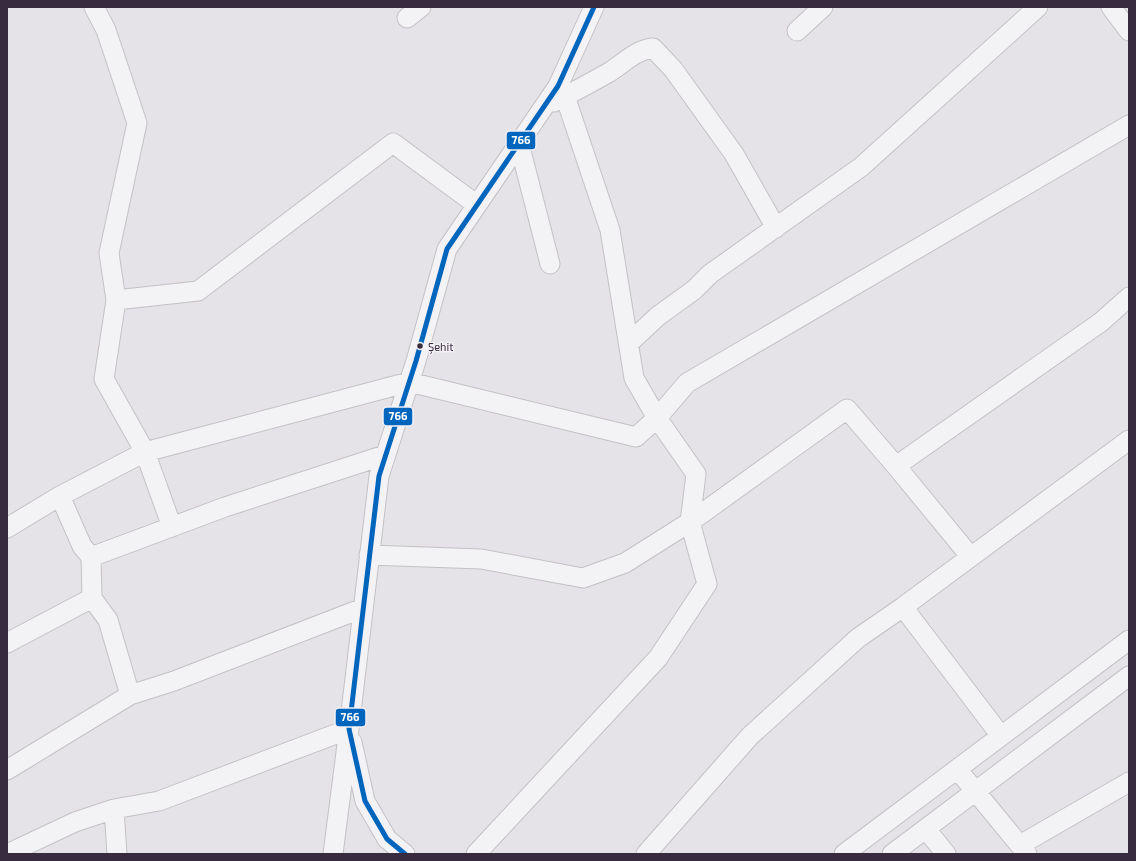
<svg xmlns="http://www.w3.org/2000/svg" width="1136" height="861" viewBox="0 0 1136 861" font-family="'Exo 2',sans-serif">
  <style>
    .lines { fill: none; stroke-linecap: round; stroke-linejoin: round }
    .minor-casing { stroke: #c4c1c5; stroke-width: 21 }
    .minor { stroke: #f3f2f4; stroke-width: 19 }
    .bus-1-casing { stroke: #f4f1f6; stroke-width: 8 }
    .bus-1 { stroke: #0065bd; stroke-width: 5 }
    .bus-dot { fill: #392b3f; stroke: #f4f1f6; stroke-width: 1.5 }
    .labels { text-anchor: middle; dominant-baseline: central; stroke-width: 3; stroke-linejoin: round; paint-order: stroke }
    .bus-label { font-size: 11px; fill: #392b3f; stroke: #f4f1f6; text-anchor: start }
    .line-badge { stroke: #f4f1f6; stroke-width: 1.5 }
    .badge-label { font-size: 11px; text-anchor: middle; font-weight: bold; fill: #fff }
  </style>
  <rect width="100%" height="100%" fill="#e5e3e7"/>
  <g class="lines">
    <g class="minor-casing">
      <path id="minor" d="M94,7L106,30L137,123L109,253L116,300L104,379L145,452L172,527
        M1111,7L1129,31
        M407,18L421,7
        M797,31L823,7
        M554,102C572,93 590,83 608,73C623,64 635,50 653,48L673,69L734,154L776,228
        M519,143L550,264
        M116,300L198,291L393,143L477,205
        M629,343L658,316L694,290L710,274L861,167L1038,7
        M896,466L1101,322L1129,297
        M60,496L82,546L91,557L92,598L108,620L130,695
        M7,528L60,496L145,452L409,382L636,437L657,418L687,383L1129,125
        M369,555L481,559L583,578L625,563L690,522L847,409L896,466L970,556
        M91,557L225,507L385,455
        M903,607L1001,736
        M7,643L92,598
        M352,742L365,801L387,839L405,854
        M957,769L1027,854
        M7,770L130,695L174,681L363,608
        M114,809L117,854
        M926,829L946,854
        M1020,845L1129,782
        M7,854L75,822L114,809L159,801L349,729
        M333,854L349,729L379,476L416,361L447,249L558,86L594,7
        M476,854L658,658L707,584L690,522L696,474L657,418L634,378L610,230L565,96
        M646,854L750,736L858,638L903,607L1129,440
        M844,854L1129,640
        M892,854L1129,676"/>
    </g>
    <use href="#minor" class="minor"/>
    <g class="bus-1-casing">
      <path id="bus-1" d="M405,854L387,839L365,801L349,729L379,476L416,361L447,249L558,86L594,7"/>
    </g>
    <use href="#bus-1" class="bus-1"/>
  </g>
  <circle class="bus-dot" cx="420" cy="346" r="3.5"/>
  <g class="labels">
    <g class="bus-label">
      <text x="428" y="346">Şehit</text>
    </g>
  </g>
  <g class="line-badge">
    <rect x="506" y="131" width="30" height="19" rx="4" fill="#0065bd"/>
    <rect x="383" y="407" width="30" height="19" rx="4" fill="#0065bd"/>
    <rect x="335" y="708" width="31" height="19" rx="4" fill="#0065bd"/>
  </g>
  <g class="badge-label">
    <text x="521" y="144">766</text>
    <text x="398" y="420">766</text>
    <text x="350" y="721">766</text>
  </g>
  <rect width="1136" height="861" fill="none" stroke="#392b3f" stroke-width="16"/>
</svg>
